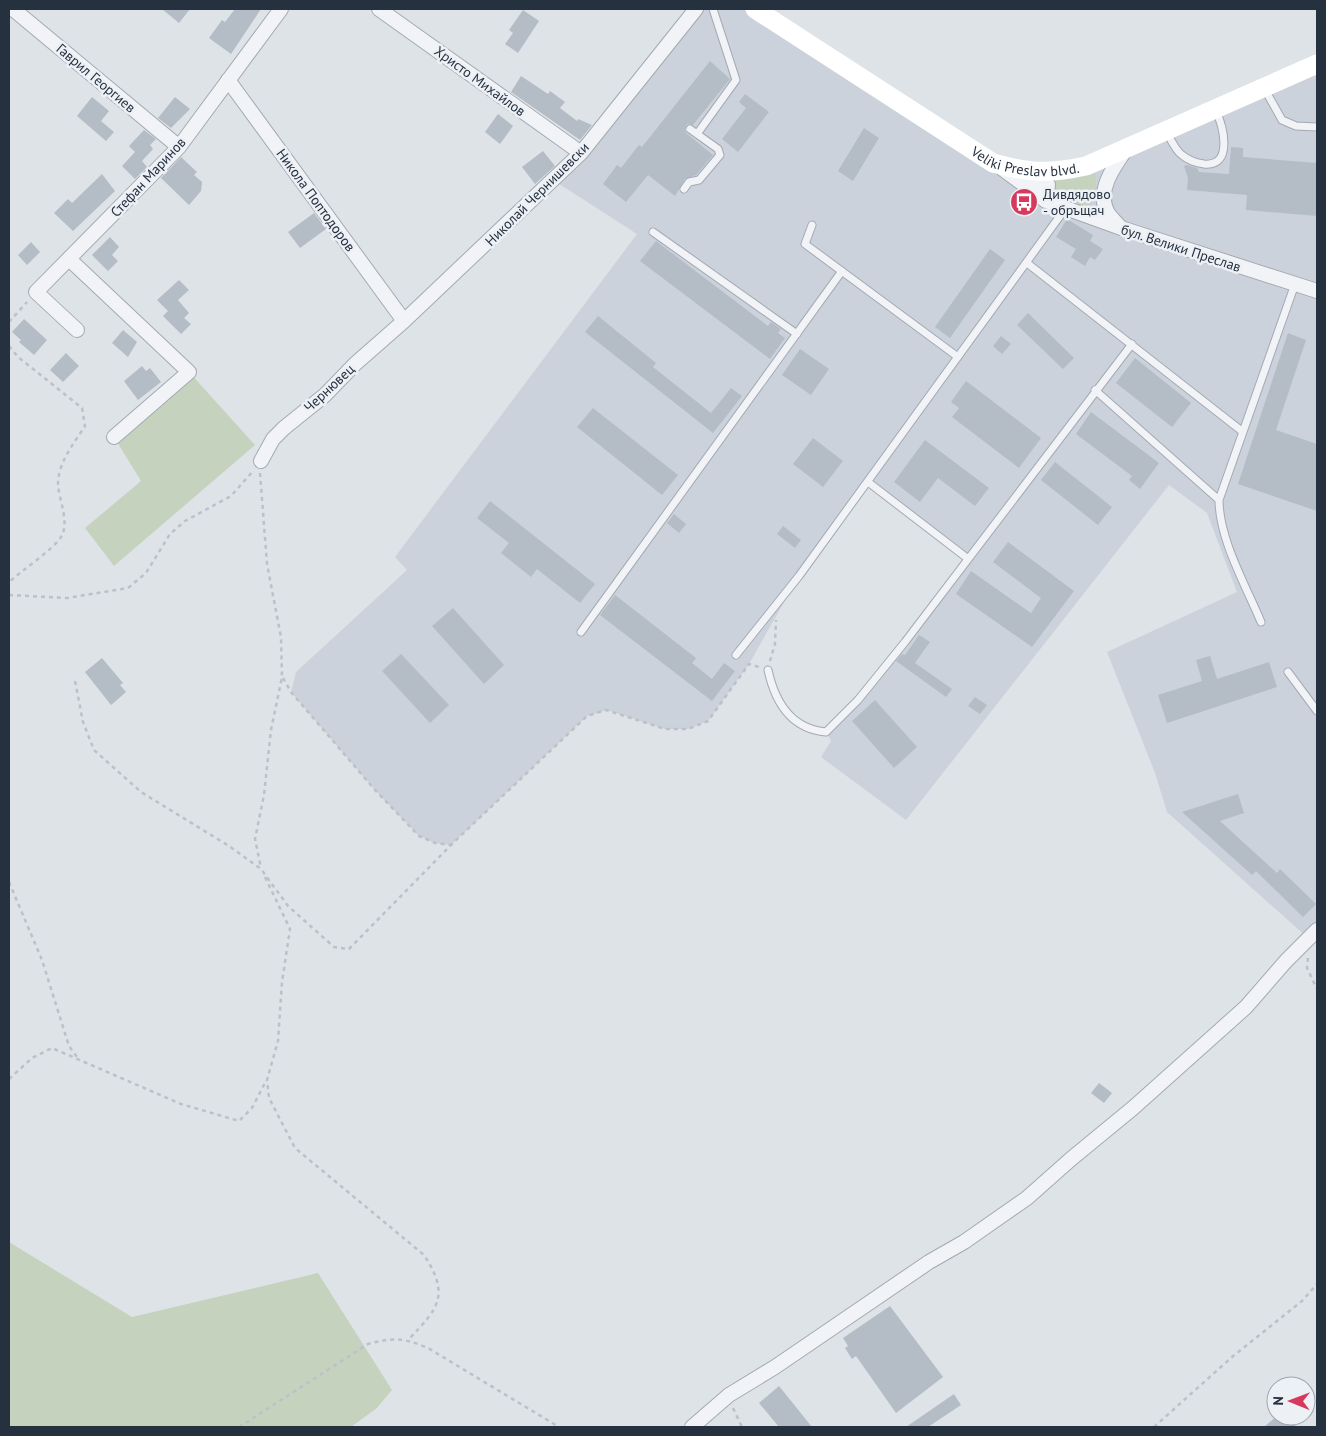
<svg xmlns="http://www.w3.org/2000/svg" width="1326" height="1436" viewBox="0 0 1326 1436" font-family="'PT Sans',sans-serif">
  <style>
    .built { fill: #cbd2db }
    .green { fill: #c5d3be }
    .building { fill: #b4bcc6 }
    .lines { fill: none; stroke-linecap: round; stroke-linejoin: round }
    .lane-casing { stroke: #a3aab2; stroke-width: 9 }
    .street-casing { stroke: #a3aab2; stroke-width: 16 }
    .path { stroke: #bcc1c7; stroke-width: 2.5; stroke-dasharray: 4 4; stroke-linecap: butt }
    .lane { stroke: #f1f3f6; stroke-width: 7 }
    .street { stroke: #f1f3f6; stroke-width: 14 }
    .secondary { stroke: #fff; stroke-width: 19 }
    .labels { text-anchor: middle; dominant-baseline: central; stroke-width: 5; stroke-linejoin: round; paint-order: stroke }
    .street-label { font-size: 14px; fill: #263140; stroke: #edf1f6 }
    .poi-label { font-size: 14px; fill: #263140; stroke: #edf1f6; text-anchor: start }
  </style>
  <rect width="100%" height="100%" fill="#dee3e8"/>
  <path class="built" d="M696,9H755L993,163L1062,171L1317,66V930L1309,939L1167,812L1155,773L1107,652L1237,592L1207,513L1169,485L906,820L821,757L831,741L826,732L858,700L967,558L868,482L799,576L749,664L708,721L688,729H665L607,710L587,716L451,845L435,843L419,836L375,790L291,692L296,672L407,570L395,557L637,234L553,180Z"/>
  <path class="green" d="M1062,171L1095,172L1097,195L1089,207L1065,209C1052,194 1051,187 1062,171Z
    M189,372L255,445L114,566L85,528L141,481L114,437Z
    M9,1242L132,1317L318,1273L392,1390L377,1408L351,1427H9Z"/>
  <path class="building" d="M162,9H190L179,23Z
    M235,9H261L231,54L209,38L222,20L225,22Z
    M523,10L539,21L518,53L505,44L513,33L509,30Z
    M710,61L730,79L693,125L687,124L685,129L686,133L713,155L696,175L685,179L675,196L648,175L626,202L603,184L617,165L621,168L639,145L642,147Z
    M521,76L548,94L550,91L565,102L560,108L577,121L578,119L592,125L580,140L511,92Z
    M745,94L769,112L738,152L722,139L746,108L739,102Z
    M92,97L109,111L101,121L114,132L106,141L77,116Z
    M175,97L190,109L171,128L158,118Z
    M498,114L513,126L500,144L485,132Z
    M864,128L879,138L853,181L838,171Z
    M144,130L156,139L150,145L153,149L142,161L147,167L135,179L122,166L135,152L129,146Z
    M1231,147L1243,148V157L1317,163V216L1246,210L1247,195L1187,190L1188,178L1184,166L1187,165L1197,168L1199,172L1229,174Z
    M543,151L555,166L535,184L522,167Z
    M181,157L197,172L194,175L202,182L201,191L189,205L161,178Z
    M102,174L115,191L73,231L54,213L68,199L72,203Z
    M314,213L326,229L300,248L288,232Z
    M1067,219L1093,235L1090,241L1103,249L1095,260L1090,257L1085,266L1071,257L1076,249L1056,237Z
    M110,237L119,247L112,255L118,261L108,271L92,255Z
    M656,241L768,326L771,322L781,329L778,333L785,338L770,359L640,261Z
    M31,242L40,252L27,265L18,255Z
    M990,249L1005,260L950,338L935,327Z
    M179,280L189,290L178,300L189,313L184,318L191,324L181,334L163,316L168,311L157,300Z
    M1028,313L1074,358L1063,369L1017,325Z
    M598,316L656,363L653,367L711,413L731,388L742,396L713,433L585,332Z
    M24,319L47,340L34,355L19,342L21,340L12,332Z
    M123,330L137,342L128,357L112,343Z
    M1288,333L1306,340L1276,430L1317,444V511L1238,484Z
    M1001,336L1011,344L1002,354L993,346Z
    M800,349L829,369L811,395L782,375Z
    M66,353L79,366L63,382L50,370Z
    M1135,358L1191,403L1172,427L1116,383Z
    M142,366L146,371L150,368L161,382L138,400L124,381Z
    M966,381L1041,438L1019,468L952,417L959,408L951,402Z
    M593,408L678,475L662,495L577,427Z
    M1091,412L1159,463L1140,489L1129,480L1132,476L1076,434Z
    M813,438L843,461L823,487L793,464Z
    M925,440L989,488L975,506L938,478L920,502L894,482Z
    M1055,462L1112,507L1098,525L1041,480Z
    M490,501L595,584L580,603L537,569L531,577L501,553L509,543L477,518Z
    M674,514L686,524L679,533L667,523Z
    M783,526L801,540L795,548L777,534Z
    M1008,542L1074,591L1032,647L956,594L971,571L1031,613L1041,598L993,562Z
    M615,595L696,658L692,663L712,679L724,663L735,671L712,701L600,615Z
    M453,608L504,665L484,684L432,626Z
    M919,635L930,642L915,663L952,689L946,697L896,661L902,654L905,655Z
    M401,654L449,705L430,723L382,671Z
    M1210,656L1217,679L1269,662L1277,687L1167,723L1158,695L1202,681L1196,660Z
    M102,658L123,683L120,685L126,692L111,705L85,672Z
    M975,697L987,705L980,714L968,706Z
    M875,700L917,747L894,768L852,721Z
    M1238,794L1244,813L1220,821L1277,873L1280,869L1316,904L1303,917L1256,871L1252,875L1182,812Z
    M1099,1083L1112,1093L1104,1103L1091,1093Z
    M890,1306L943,1377L896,1413L856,1356L852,1359L845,1348L848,1346L843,1338Z
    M779,1386L812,1427H779L759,1403Z
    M954,1394L961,1405L928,1427H906Z
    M1277,1416H1287L1297,1427H1264Z"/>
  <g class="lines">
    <g class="lane-casing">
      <path id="lane" d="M1264,88L1282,120L1296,126L1317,127
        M1167,132C1171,140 1175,150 1182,155C1188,160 1196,163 1204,164C1234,167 1223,126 1216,111
        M697,134L736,80L713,9
        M684,189L689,182L699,180L720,155L718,149L690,129
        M812,225L805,244L958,357
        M653,232L797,334
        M1027,263L1243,432
        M1095,390L1219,500
        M868,482L967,558
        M1261,622C1246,586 1219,539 1219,500L1295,284
        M581,632L842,271
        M736,655L799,576L1065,209
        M768,670C775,702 791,729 826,732L858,700L905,642L1132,344
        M1288,672L1317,711"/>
    </g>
    <g class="street-casing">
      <path id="street" d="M13,9L179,147
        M379,9L581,153
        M228,80L404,321
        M1000,167L1046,201L1048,185L1026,172
        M1046,201L1121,228L1317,291
        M1121,228C1117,223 1111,218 1108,213C1095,191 1115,165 1127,148
        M69,259L189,372L114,437
        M77,330L36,292L179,147L281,9
        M261,461L273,439L284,428L325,395L355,364L404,321L581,153L696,9
        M692,1427L729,1395L775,1367L929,1262L964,1242L1027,1198L1071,1159L1133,1108L1246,1007L1286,961L1317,930"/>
    </g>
    <path class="path" d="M9,322L27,302
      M9,346L18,357L82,408L85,426C74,443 58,463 58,484C59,501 70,522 61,537C55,548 20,572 9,582
      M260,473L267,564L281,637L282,677L271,730L264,795L255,839L261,868
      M9,595L67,598L128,588L146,573L170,534L185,521L231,496L254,470
      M770,661L775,644L776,620
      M283,678L291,692L375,790L419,836L435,843L451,845
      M75,681L83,722L94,750L141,792L229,846L261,869L288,906L334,947L349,949L451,845L587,716L606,710L665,729H688L708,721L749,664L759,667
      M265,877L290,929L282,982L278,1041L267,1080L269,1098L295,1148L424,1255C450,1295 439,1308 408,1340
      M9,882L42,960L69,1046L77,1057
      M1308,958L1307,968L1317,989
      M9,1079L32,1058L52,1048L181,1104L239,1121L252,1108L266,1081
      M733,1408L742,1427
      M239,1427L368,1344C394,1337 404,1338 428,1348L559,1427
      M1154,1427L1232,1357L1302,1301L1317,1284"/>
    <use href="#lane" class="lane"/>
    <use href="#street" class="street"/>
    <path class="secondary" id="s1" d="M755,9L993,163C1029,173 1049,174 1086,166L1317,64"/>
  </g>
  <defs>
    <g id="bus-disc" transform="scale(1.4375)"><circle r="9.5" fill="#d7395c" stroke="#edf1f6"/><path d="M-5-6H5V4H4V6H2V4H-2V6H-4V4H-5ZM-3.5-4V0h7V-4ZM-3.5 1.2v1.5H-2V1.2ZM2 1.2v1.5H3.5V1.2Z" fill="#fff"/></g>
  </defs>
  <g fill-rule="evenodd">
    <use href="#bus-disc" x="1024" y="202"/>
  </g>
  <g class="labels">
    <g class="street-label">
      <text transform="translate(96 78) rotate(40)">Гаврил Георгиев</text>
      <text transform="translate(480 81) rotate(36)">Христо Михайлов</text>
      <text stroke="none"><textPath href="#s1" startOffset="315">Veliki Preslav blvd.</textPath></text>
      <text transform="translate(148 177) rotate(-47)">Стефан Маринов</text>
      <text transform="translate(537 194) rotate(-45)">Николай Чернишевски</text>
      <text transform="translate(316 200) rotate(54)">Никола Поптодоров</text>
      <text transform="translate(1181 248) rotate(18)">бул. Велики Преслав</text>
      <text transform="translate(329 388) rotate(-43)">Чернювец</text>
    </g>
    <g class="poi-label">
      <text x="1043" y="194">Дивдядово<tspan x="1043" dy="16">- обръщач</tspan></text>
    </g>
  </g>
  <rect width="1326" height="1436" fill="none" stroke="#263140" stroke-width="20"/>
  <g transform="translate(1291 1401) rotate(271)"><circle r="24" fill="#edf1f6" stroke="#9da4ad"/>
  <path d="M0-4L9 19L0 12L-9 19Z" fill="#d7395c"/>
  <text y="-8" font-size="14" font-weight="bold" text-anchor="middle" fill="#263140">N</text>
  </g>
</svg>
